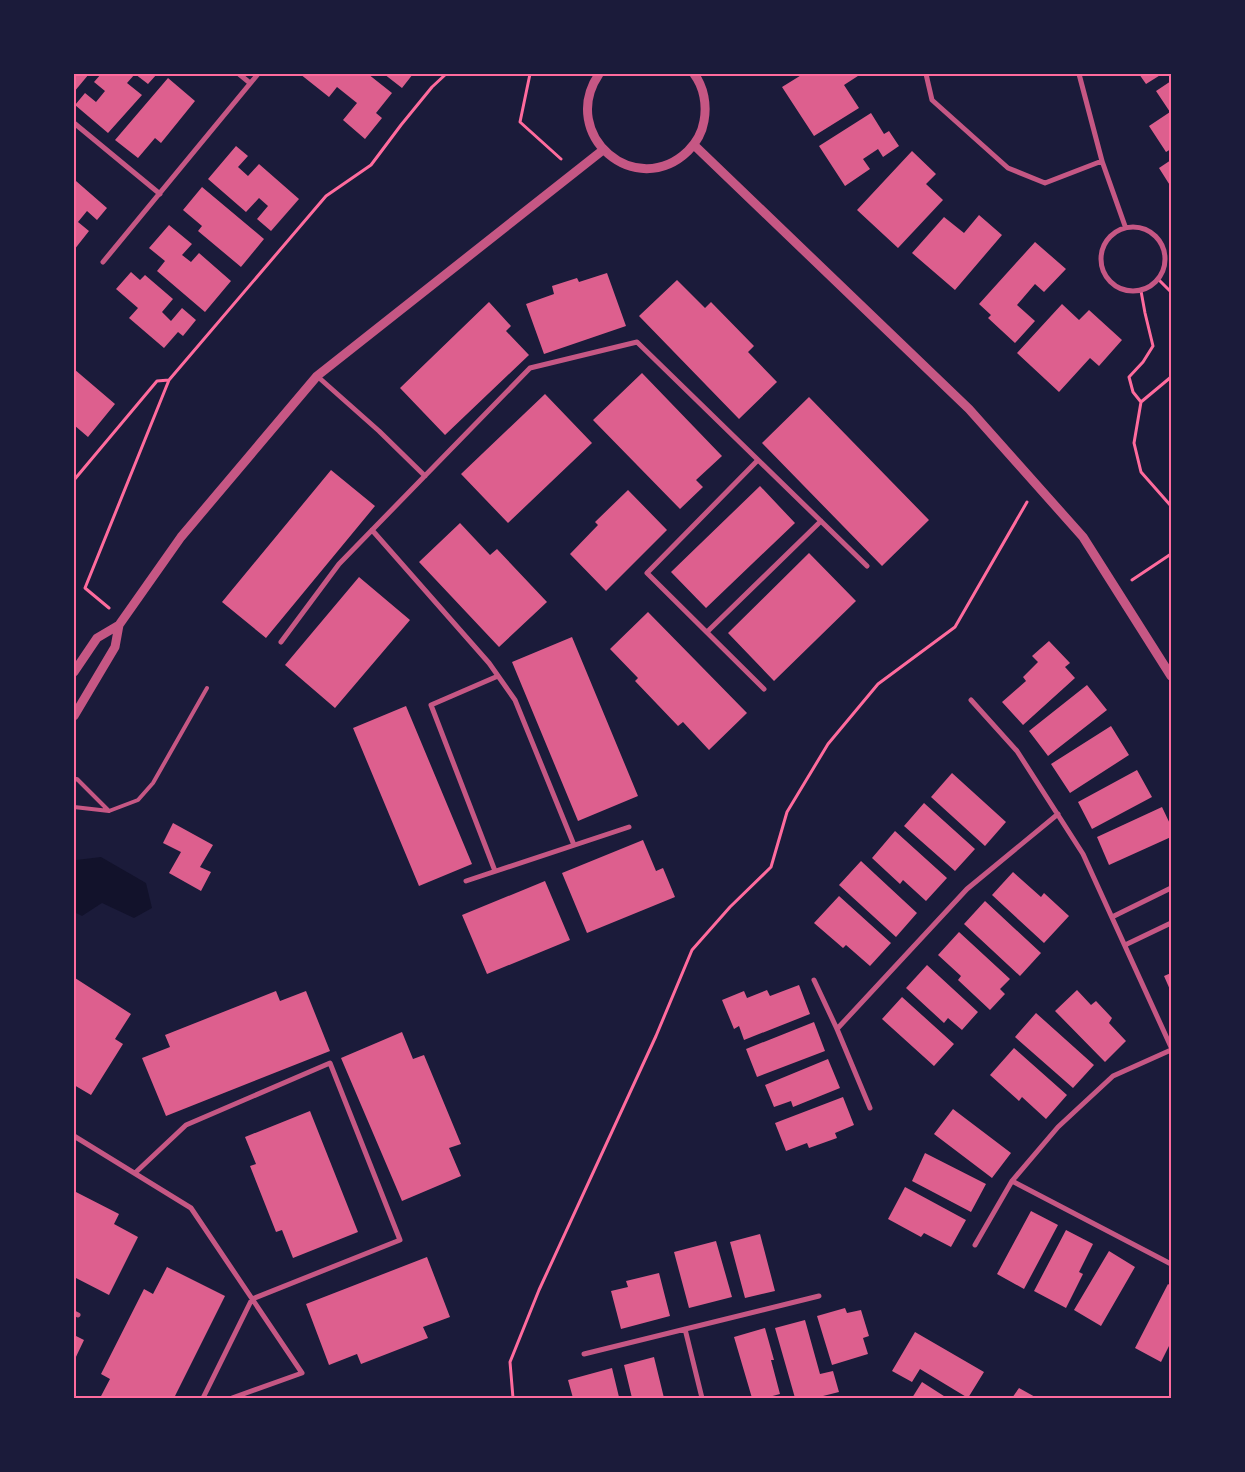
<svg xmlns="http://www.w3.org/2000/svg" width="1245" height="1472" viewBox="0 0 1245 1472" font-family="Arial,sans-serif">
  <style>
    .water { fill: #12122b }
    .building { fill: #dd5f8e }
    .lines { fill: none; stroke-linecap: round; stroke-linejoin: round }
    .path { stroke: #ff6b9d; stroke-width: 3 }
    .service { stroke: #c65784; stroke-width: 4 }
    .minor { stroke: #c65784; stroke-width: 5 }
    .tertiary { stroke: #c65784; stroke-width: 9 }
    .neatline { fill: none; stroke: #ff6b9d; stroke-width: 2 }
  </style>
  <rect width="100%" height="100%" fill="#1b1b3a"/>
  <path class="water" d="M101,857L146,883L152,908L134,918L102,903L82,916L74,912V863L76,860Z"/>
  <path class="building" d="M74,74H89L74,92Z
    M101,74H135L127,83L142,95L108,133L75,105L85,93L96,102L105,91L94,82Z
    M135,74H157L148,84Z
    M300,74H368L392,93L376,113L382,118L365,139L343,120L357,103L337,87L329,97Z
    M384,74H413L402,88Z
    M803,74H861L844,85L859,108L814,136L782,87Z
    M1139,74H1162L1146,84Z
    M168,78L195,101L161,143L155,138L138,158L115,140Z
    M1171,81V149L1166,152L1149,126L1170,112L1156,91Z
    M871,113L884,134L889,131L899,146L883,157L878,149L863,159L870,169L845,186L819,146Z
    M236,146L248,156L238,167L248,176L259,164L299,199L271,231L257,219L268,206L259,198L246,212L208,179Z
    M912,151L936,174L926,184L943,200L898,248L857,210Z
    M1171,160V187L1159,168Z
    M76,181L107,208L97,220L87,211L78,222L89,231L74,250V184Z
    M202,187L264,239L241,267L198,231L202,226L183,210Z
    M979,215L1002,235L955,290L912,253L944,217L964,233Z
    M169,225L192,244L182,255L191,262L199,253L231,281L205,312L157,271L165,261L149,248Z
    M1035,242L1066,269L1044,292L1035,284L1017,305L1035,321L1015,343L988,318L991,315L979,304Z
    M131,272L140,280L145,275L173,299L162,312L171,321L182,308L196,320L183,336L178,332L164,348L129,318L138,308L116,289Z
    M607,273L626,326L544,354L526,304L554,294L552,286L577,278L579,282Z
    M677,280L705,308L711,302L754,346L748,352L777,382L739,419L639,316Z
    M489,302L511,326L506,331L529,355L445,435L400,388Z
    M1062,304L1079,320L1089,310L1122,340L1099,366L1090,358L1059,392L1017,353Z
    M74,369L115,404L88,437L74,425Z
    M642,373L722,456L696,480L703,487L680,509L593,420Z
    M545,394L592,443L508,523L461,474Z
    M809,397L929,520L882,566L762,443Z
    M331,470L375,506L266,638L222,602Z
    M760,486L795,523L706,608L671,572Z
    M628,490L667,530L606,591L570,554L598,525L595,522Z
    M460,523L490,555L497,549L547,602L499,647L419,562Z
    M809,553L856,601L774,681L728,633Z
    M359,577L410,620L335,708L285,665Z
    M648,612L747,713L709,750L683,722L678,726L635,681L638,678L610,649Z
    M572,637L638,796L578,821L512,662Z
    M1049,641L1070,663L1065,667L1075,678L1023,725L1002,702L1026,681L1023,677L1038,662L1032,656Z
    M1087,685L1107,710L1048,756L1029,731Z
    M406,706L472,864L419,886L353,728Z
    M1111,726L1129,755L1070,793L1051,764Z
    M1137,770L1152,797L1092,829L1078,802Z
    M952,773L1006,822L985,846L931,797Z
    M924,803L975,849L955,871L904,826Z
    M1162,807L1171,826V837L1109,865L1097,837Z
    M173,823L213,845L200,867L211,872L201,891L169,873L181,852L163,843Z
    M895,831L947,878L926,901L903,880L900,884L872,858Z
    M643,840L656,871L663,868L675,897L587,933L562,873Z
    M861,861L917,913L896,937L839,885Z
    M1013,872L1041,897L1044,893L1069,916L1044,943L992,895Z
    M545,881L570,940L487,974L462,915Z
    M839,896L891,943L870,966L846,945L843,948L814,923Z
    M985,901L1041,953L1020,976L964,924Z
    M959,932L1010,979L1000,989L1005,994L990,1010L958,980L961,976L938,955Z
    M927,965L978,1012L962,1030L948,1018L944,1023L906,988Z
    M1171,973V992L1164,976Z
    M75,978L131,1014L115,1039L123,1044L91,1095L74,1085Z
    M799,985L810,1014L744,1040L739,1026L734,1029L722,1000L744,991L747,998L767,990L770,996Z
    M1077,990L1091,1005L1096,1001L1112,1018L1109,1023L1126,1041L1105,1062L1055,1011Z
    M276,991L280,1001L306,991L330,1051L166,1116L142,1058L170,1047L165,1035Z
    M902,997L954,1044L934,1066L882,1019Z
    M1036,1013L1094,1065L1073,1088L1015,1037Z
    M814,1022L825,1051L757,1077L746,1049Z
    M402,1032L413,1059L424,1055L461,1144L449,1148L461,1176L402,1201L341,1058Z
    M1014,1048L1067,1095L1046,1119L1022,1097L1019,1101L990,1075Z
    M828,1059L840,1088L793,1107L791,1101L774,1107L765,1085Z
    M843,1097L854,1125L835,1133L837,1138L809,1148L807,1143L786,1151L775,1123Z
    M953,1109L1011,1153L992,1178L934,1134Z
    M310,1111L358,1232L293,1258L282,1230L276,1232L250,1166L256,1164L245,1137Z
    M925,1153L986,1184L971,1212L912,1181Z
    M905,1187L966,1220L951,1247L924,1233L921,1237L888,1219Z
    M74,1191L119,1214L114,1224L138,1237L109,1295L74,1277Z
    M1031,1211L1058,1225L1024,1289L997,1274Z
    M1066,1230L1093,1244L1079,1272L1083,1274L1066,1308L1034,1291Z
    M760,1234L775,1291L745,1298L730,1242Z
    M716,1241L732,1297L689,1308L674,1252Z
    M1109,1251L1135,1267L1101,1326L1074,1310Z
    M427,1257L450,1317L423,1327L428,1338L361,1364L357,1354L329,1365L306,1304Z
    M167,1267L225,1296L174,1398H100L110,1379L101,1374L144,1289L153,1294Z
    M659,1273L670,1316L621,1329L611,1291L628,1287L626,1281Z
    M1168,1284L1171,1286V1342L1161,1362L1135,1348Z
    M845,1308L847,1313L861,1310L869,1336L863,1338L868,1354L832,1365L817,1316Z
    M805,1320L820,1374L833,1371L839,1392L815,1398H795L775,1328Z
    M765,1328L774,1360H771L780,1394L765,1398H752L734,1337Z
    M915,1332L984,1372L968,1398L920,1369L912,1382L892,1371Z
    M74,1335L84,1340L74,1361Z
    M654,1357L664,1398H632L624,1365Z
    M612,1368L619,1397L616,1398H573L568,1380Z
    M922,1382L947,1398H912Z
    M1019,1388L1037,1398H1012Z"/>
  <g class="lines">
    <path class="path" d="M530,74L520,122L561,159
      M1159,280L1171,292
      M1171,377L1141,402L1134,443L1141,472L1171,506
      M1141,402L1133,392L1129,377L1143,362L1153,346L1145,313L1141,291
      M74,480L157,381L169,380
      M1132,580L1171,554
      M109,608L85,588L169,380L326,196L371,165L401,125L432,87L446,74
      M513,1398L510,1362L539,1290L656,1036L692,950L730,907L771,867L787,812L828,744L878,684L955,627L1027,502"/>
    <path class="service" d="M74,780L77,779L109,811L74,807
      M109,811L138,800L153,783L207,688"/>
    <path class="minor" d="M239,74L250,83
      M926,74L932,100L1008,168L1045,183L1102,161
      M1079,74L1102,161L1125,226
      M74,123L160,194
      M1101 259a32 32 0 1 1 64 0a32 32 0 1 1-64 0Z
      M103,262L258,74
      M317,376L379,431L425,476
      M758,460L647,573L764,689
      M372,530L489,663L515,700L574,845
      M707,632L821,521
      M281,642L339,564L530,368L637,342L867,566
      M971,700L1017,751L1083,854L1171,1047
      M495,871L431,705L498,676
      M466,881L629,827
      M1112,917L1171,888
      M1125,945L1171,923
      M814,980L837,1029L870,1108
      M837,1029L967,889L1058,814
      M74,1136L191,1208L302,1373L232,1398
      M135,1173L186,1125L330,1063L400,1240L252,1299L203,1398
      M1012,1181L1171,1264
      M975,1245L1012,1181L1058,1127L1113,1076L1171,1050
      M74,1313L78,1315
      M685,1329L702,1398
      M584,1354L819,1296"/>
    <path class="tertiary" d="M599,74C558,135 636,201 688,151C696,143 702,133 704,121C707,105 704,87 694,74
      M694,145L969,409L1083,537L1171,676
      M74,672L97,638L119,625L181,537L317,376L603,150
      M74,716L115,647L119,625"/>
  </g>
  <rect width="1245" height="1472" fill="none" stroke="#1b1b3a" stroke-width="150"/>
  <rect x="75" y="75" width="1095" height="1322" class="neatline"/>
</svg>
